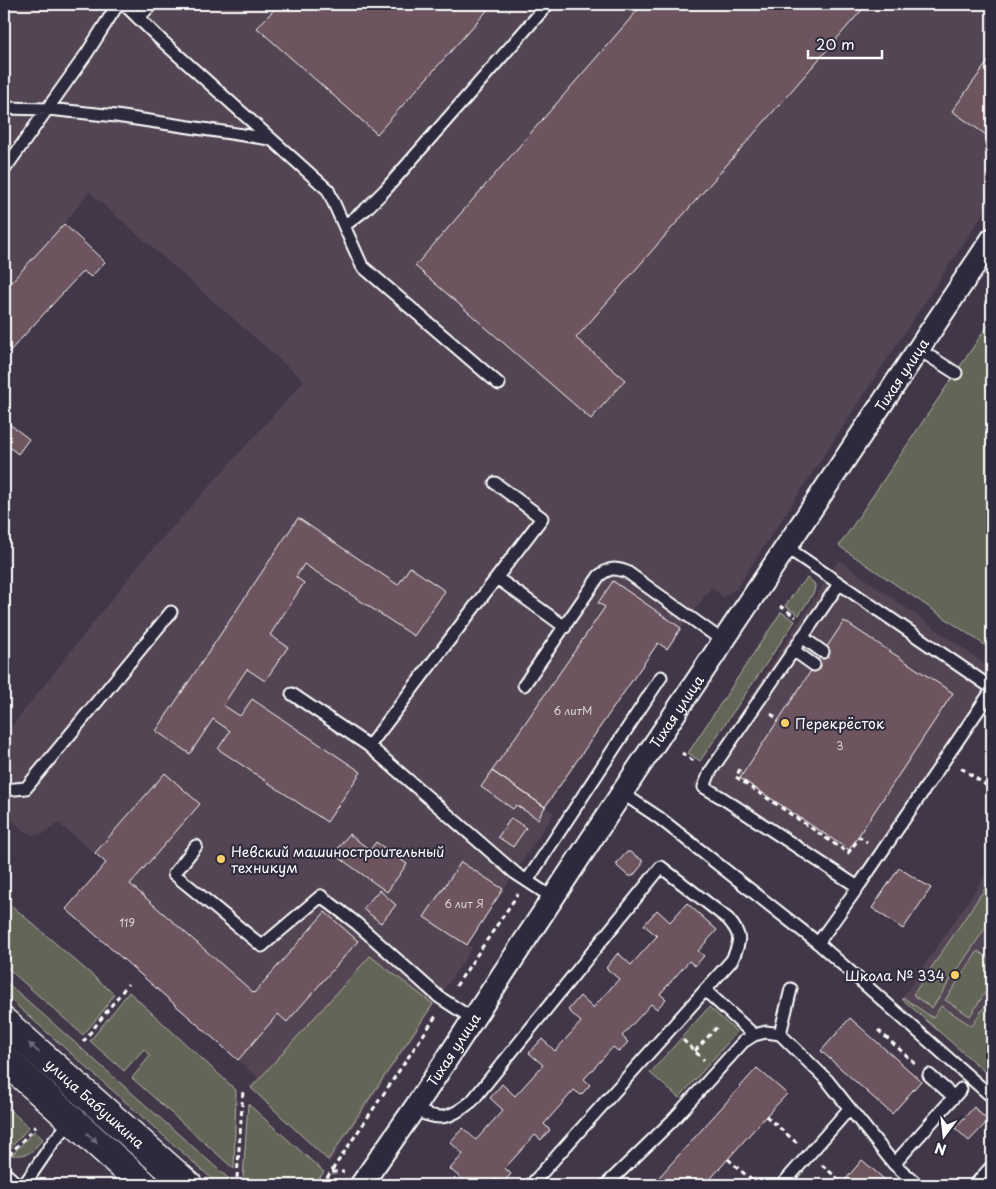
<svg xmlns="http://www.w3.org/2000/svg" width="996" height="1189" viewBox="0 0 996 1189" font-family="'Playpen Sans',sans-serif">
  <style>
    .built { fill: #534453 }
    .green { fill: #646557; stroke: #b2b2ab }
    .building { fill: #6d5560; stroke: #fff }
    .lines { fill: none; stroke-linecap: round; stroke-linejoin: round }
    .service-casing { stroke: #fff; stroke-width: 15 }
    .minor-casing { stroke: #fff; stroke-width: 25 }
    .secondary-casing { stroke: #fff; stroke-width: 31 }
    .path { stroke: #fff; stroke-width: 3; stroke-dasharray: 5 4; stroke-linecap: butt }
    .service { stroke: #2f2a3d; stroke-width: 11 }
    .minor { stroke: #2f2a3d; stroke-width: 21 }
    .secondary { stroke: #2f2a3d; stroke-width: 28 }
    .oneway { fill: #6d6a77 }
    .poi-dot { fill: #ffd166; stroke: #2f2a3d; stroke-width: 2 }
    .labels { text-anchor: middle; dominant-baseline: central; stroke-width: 4; stroke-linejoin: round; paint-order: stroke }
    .number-label { font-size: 11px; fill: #dad4d7 }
    .street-label { font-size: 14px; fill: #fff; stroke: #2f2a3d }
    .poi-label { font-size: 14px; fill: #fff; stroke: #2f2a3d; text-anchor: start }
  </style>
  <rect width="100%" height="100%" fill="#423748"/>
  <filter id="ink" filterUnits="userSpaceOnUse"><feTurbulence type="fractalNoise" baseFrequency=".02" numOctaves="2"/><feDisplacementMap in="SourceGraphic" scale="10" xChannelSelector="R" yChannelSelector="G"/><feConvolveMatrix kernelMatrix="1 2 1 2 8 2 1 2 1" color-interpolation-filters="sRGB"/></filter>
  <g filter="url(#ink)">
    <path class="built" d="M4,4H992V200L736,589L723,597L711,587L667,649L658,643L546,807L554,813L467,945L472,948L329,1163L249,1087L258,1078L254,1074L66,909L106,863L58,823L43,834L33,835L24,831L4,813V736L142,561L304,381L89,192L64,224L4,290Z
      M839,560L992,669V696L861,894L693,786Z
      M992,866V1077L902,998Z"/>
    <path class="green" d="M992,319V650L839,546Z
      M807,578L814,583L815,586L814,592L799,615L785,606L799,586L802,584Z
      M781,612L795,621L700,761L688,753Z
      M992,878V918L932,1008L913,995Z
      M4,899L114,994L103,1011L83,1035L4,965Z
      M978,951L992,961V982L970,1016L945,1000Z
      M370,956L433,1004L328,1160L251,1088Z
      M4,980L236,1185H219L4,994Z
      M129,992L236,1090L234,1169L132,1078L150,1056L144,1049L124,1071L90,1041Z
      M992,995V1078L902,999L904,998L933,1018L941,1006L972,1026Z
      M709,1007L737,1032L679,1098L650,1073Z
      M248,1104L324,1172L314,1185H252L243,1177Z
      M4,1105L29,1127L8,1151V1138L4,1134Z
      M34,1131L43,1139C31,1152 31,1156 12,1155Z"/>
    <path class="building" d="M279,4H493L377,134L257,28Z
      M643,4H867L576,338L625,380L591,419L415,266Z
      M992,56V139L952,111Z
      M64,224L105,262L91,277L83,271L9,352L4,347V290Z
      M4,420L29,439L18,454L4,443Z
      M298,518L398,585L410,567L445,591L414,636L304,564L296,577L304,583L270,635L288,647L265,681L247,669L223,705L240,716L252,699L361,772L327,822L218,749L230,731L213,719L190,754L156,731Z
      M613,581L681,628L667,649L658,643L545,807L492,771L605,607L598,603Z
      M844,621L953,693L849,850L740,778Z
      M492,771L545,807L538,819L516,805L513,809L481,787Z
      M165,773L200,804L130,884L254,993L325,912L358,941L287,1022L278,1014L238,1060L66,909L106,863L95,853Z
      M511,818L526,828L513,847L498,837Z
      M349,834L370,850L376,842L407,864L387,892L334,854Z
      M627,852H630L642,860V865L633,876H628L617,866V863Z
      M461,862L503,889L467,945L424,917Z
      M899,868L931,888L903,929L872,908Z
      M379,890L396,905L381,923L363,909Z
      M687,903L717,930L698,951L704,956L695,966L689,961L660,994L666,999L657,1009L651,1004L622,1036L628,1042L619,1052L613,1047L584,1079L590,1085L581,1095L574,1090L544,1124L550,1130L541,1140L535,1135L505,1168L511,1174L502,1184L496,1179L490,1185H469L450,1169L463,1154L450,1142L463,1128L476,1140L503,1110L490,1098L502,1084L515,1096L543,1065L529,1053L542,1039L555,1051L581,1022L568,1010L580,996L593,1008L619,979L606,968L618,953L631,965L657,936L644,925L657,910L670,922Z
      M850,1018L921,1081L892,1114L821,1051Z
      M757,1068L787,1094L766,1116L705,1185H652Z
      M974,1107L988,1121L969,1141L955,1128Z
      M862,1160L891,1185H841Z"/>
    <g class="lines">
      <g class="service-casing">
        <path id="service" d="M124,4L160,39L328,190L362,266L499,384
          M138,18L152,4
          M4,108L48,109L116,116L270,139
          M4,170L87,53L118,4
          M344,226L366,209L385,190L548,4
          M918,349L956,373
          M786,547L992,688
          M497,578L565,627
          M839,584L710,772L704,787L724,799L858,887L992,690
          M802,637L823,652
          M793,650L814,665
          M524,685L599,576C610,567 615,568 627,572L723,641
          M292,694L369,746L515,873L553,898
          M369,746L542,518L495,483
          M4,790L26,788L171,612
          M622,793L658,817L818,943
          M196,846L174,874L262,946L321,896L356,923L439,997L473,1019
          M527,881L661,677
          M858,887L818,943L992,1097
          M705,990L754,1035
          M780,1034L791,989
          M929,1075L954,1097
          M414,1109C439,1122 450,1119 472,1101L661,867L728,919C742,935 741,941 732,960L531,1185
          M894,1164L961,1089
          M4,1172L18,1185
          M24,1185L54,1141L73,1119
          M606,1185L672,1121L743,1042L754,1035L766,1032L780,1034L827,1080L894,1164L918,1185
          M782,1185L849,1109
          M975,1185L991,1167"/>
      </g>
      <g class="minor-casing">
        <g id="minor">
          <path id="s1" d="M361,1185L414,1109L637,770L992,239"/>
        </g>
      </g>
      <g class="secondary-casing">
        <g id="secondary">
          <path id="s2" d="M4,1022L188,1185"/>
          <path d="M4,1059L144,1185"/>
        </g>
      </g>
      <path class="path" d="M780,606L796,617
        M771,714L778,719
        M682,753L695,762
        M961,768L990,788L992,784
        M740,769L736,777L848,853L860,837L867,842
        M456,986L518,894
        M878,1030L916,1064
        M683,1040L704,1060
        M83,1042L128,984
        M695,1051L718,1026
        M766,1116L797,1143
        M9,1155L36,1126
        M728,1159L757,1185
        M822,1165L843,1183
        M332,1172H344
        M237,1178L243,1091
        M322,1185L436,1016"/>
      <use href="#service" class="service"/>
      <use href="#minor" class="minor"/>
      <use href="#secondary" class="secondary"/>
    </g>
    <defs><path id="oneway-solid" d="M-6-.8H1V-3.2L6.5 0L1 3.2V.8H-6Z" transform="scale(1.25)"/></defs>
    <g class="oneway">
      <use href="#oneway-solid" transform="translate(34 1048) rotate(-138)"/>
      <use href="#oneway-solid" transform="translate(92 1138) rotate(42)"/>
    </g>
  </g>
  <g class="poi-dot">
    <circle cx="785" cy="723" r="5"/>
    <circle cx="221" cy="859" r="5"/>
    <circle cx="955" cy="975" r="5"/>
  </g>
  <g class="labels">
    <g class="number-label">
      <text x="573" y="710">6 литМ</text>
      <text x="840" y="745">3</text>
      <text x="464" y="903">6 лит Я</text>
      <text x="127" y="922">119</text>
    </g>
    <g class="street-label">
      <text stroke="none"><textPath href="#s1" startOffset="974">Тихая улица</textPath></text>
      <text stroke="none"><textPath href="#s1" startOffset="569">Тихая улица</textPath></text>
      <text stroke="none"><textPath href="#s1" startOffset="164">Тихая улица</textPath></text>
      <text stroke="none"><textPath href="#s2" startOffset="122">улица Бабушкина</textPath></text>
    </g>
    <g class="poi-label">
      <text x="795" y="723">Перекрёсток</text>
      <text x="231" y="851">Невский машиностроительный<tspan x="231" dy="16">техникум</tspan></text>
      <text x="945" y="975" text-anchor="end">Школа № 334</text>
    </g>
  </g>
  <rect width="996" height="1189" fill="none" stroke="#2f2a3d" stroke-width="20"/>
  <rect x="10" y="10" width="976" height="1169" fill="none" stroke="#fff" stroke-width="2" filter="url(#ink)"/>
  <g transform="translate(944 1136) rotate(195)" stroke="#2f2a3d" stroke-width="4" paint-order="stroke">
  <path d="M0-4L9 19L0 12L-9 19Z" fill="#ffffff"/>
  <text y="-8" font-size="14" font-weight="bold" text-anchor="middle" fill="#ffffff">N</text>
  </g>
  <path d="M808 50v8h74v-8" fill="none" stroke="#ffffff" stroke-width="2.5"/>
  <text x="816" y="50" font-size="15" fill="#ffffff" stroke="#2f2a3d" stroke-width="4" paint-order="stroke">20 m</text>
</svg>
